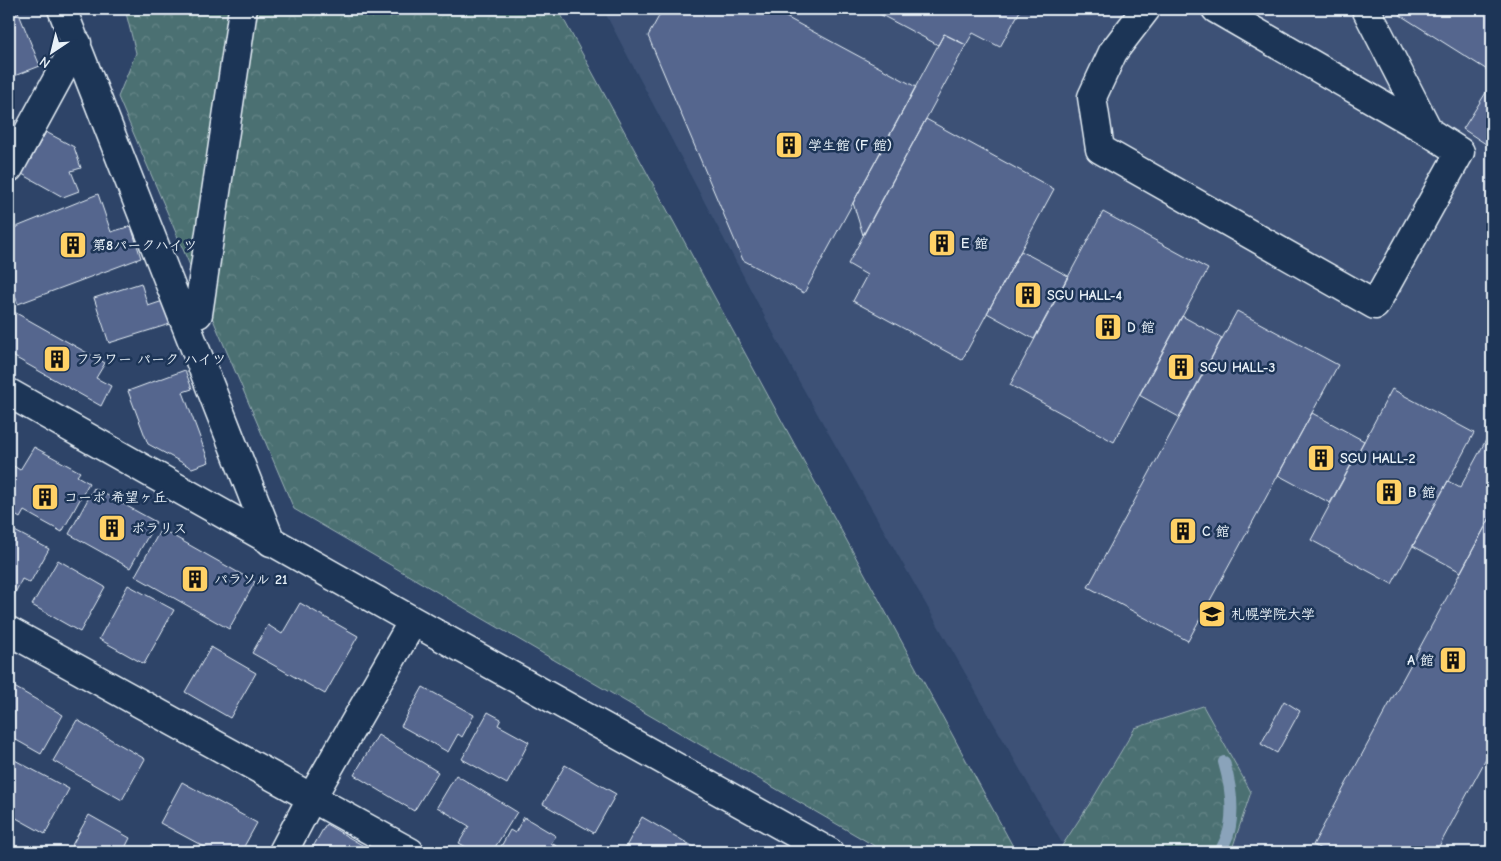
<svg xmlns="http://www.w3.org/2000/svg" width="1501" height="861" viewBox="0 0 1501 861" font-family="'Comic Neue','Klee One',sans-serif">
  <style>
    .built { fill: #3c5176 }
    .forest { fill: url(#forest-crowns); stroke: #9ab0b5 }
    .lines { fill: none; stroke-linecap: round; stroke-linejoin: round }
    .stream { stroke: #8aa3ba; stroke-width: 12 }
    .building { fill: #54668e; stroke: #e8f1f8 }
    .minor-casing { stroke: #e8f1f8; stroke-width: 31 }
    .minor { stroke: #1d3557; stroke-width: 28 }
    .labels { text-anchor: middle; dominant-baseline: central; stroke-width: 5; stroke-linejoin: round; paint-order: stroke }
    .poi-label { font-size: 14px; font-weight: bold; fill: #e8f1f8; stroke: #1d3557; text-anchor: start }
  </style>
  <defs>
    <pattern id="forest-crowns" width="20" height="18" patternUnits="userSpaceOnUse" patternTransform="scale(1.25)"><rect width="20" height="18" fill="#4b7072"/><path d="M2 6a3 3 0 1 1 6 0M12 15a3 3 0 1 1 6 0" fill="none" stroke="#658587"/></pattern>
  </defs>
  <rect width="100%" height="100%" fill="#2e4468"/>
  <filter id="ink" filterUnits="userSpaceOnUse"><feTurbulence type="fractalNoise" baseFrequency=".02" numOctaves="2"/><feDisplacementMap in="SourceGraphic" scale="10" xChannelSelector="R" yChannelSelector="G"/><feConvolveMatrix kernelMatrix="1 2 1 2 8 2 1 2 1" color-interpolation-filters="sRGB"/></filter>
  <g filter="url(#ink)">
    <path class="built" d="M603,9H1492V852H1067L796,376Z"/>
    <path class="forest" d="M125,9H558L1016,852H885L294,509L118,97L136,53Z
      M1203,706L1251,792L1231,852H1058L1092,800L1135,728Z"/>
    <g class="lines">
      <path class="stream" d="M1220,852C1224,844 1229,835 1230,826C1234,804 1230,783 1224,762"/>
    </g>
    <path class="building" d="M9,9H17L40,66L9,78Z
      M663,9H771L916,87L804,293L743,260L648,36Z
      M870,9H1021L1000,47L973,33L966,45L944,34L938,45Z
      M1404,9H1492V73L1400,15Z
      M944,34L966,45L863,235L853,203Z
      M1492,83V148L1463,129Z
      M926,119L1054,189L962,360L853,301L867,275L848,264Z
      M46,132L74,147L81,168L71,171L79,191L63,197L22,174Z
      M98,194L111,232L131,226L141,258L18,304L9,280V230Z
      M1103,212L1208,269L1114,442L1010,385Z
      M1021,251L1068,276L1034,339L987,313Z
      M141,283L148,306L166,300L173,323L109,343L94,298Z
      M9,309L105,363L96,378L111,386L101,406L9,354Z
      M1237,311L1338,365L1188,641L1088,587Z
      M1182,316L1222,338L1179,417L1139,395Z
      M185,370L192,389L183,392L209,462L192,468L148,444L128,391Z
      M1392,389L1474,433L1392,584L1311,540Z
      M1312,413L1364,441L1330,503L1278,475Z
      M1492,429V486L1485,499L1492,503V514L1461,572L1413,546L1448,481L1460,488Z
      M34,447L80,472L77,476L89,483L62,532L24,511L20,518L9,511V463L20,470Z
      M94,488L156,522L130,568L69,534Z
      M1492,514V748L1436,852H1327L1313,845Z
      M9,528L49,549L30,583L22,579L12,599L9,597Z
      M161,529L255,582L229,629L135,576Z
      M58,560L105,587L80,632L32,605Z
      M128,585L174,610L144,664L99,639Z
      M300,603L358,636L325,694L252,653L268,625L282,634Z
      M211,647L256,673L230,718L185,692Z
      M9,684L63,715L41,754L9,736Z
      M423,687L474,715L462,737L458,734L448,752L401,726Z
      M1284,701L1300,711L1277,753L1261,744Z
      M488,712L501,719L498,725L529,742L507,784L462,759Z
      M77,720L145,759L122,800L53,761Z
      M378,735L438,772L414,811L354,775Z
      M9,757L69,789L45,834L9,814Z
      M565,765L616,794L594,833L543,804Z
      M456,775L517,812L492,852H475L459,843L469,826L437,807Z
      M182,782L257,823L241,852H214L160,823Z
      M89,815L130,838L123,852H68Z
      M524,817L556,836L551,843L567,852H498L510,830L515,833Z
      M642,817L701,851L700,852H623Z
      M326,824L374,852H310Z
      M151,845L163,852H147Z"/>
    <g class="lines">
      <g class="minor-casing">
        <path id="minor" d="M62,9L271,542
          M1146,9L1113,52L1092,97L1100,149L1375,305L1460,152L1429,132L1216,9
          M1366,9L1429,132
          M9,168L77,43
          M198,314L243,9
          M9,393L413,621L829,852
          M9,631L410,852
          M283,852L312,797L413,621"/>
      </g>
      <use href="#minor" class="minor"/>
    </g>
  </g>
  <defs>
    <g id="building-square" transform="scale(1.4375)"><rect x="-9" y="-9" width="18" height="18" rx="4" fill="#ffd166" stroke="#1d3557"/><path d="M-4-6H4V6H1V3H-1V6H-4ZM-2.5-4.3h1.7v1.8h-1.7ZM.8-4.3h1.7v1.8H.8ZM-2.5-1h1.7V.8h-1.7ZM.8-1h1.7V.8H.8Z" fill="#111"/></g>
    <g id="university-square" transform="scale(1.4375)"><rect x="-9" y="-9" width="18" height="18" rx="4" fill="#ffd166" stroke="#1d3557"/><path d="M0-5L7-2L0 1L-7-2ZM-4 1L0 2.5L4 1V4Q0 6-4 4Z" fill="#111"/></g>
  </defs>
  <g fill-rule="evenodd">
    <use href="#building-square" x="789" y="145"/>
    <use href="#building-square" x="942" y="243"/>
    <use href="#building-square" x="73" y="245"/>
    <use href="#building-square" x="1028" y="295"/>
    <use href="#building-square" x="1108" y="327"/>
    <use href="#building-square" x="57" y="359"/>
    <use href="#building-square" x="1181" y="367"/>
    <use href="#building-square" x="1321" y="458"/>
    <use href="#building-square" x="1389" y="492"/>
    <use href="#building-square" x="45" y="497"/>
    <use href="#building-square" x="112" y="528"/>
    <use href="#building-square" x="1183" y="531"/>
    <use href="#building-square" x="195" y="579"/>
    <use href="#university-square" x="1212" y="614"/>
    <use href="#building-square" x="1453" y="660"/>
  </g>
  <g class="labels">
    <g class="poi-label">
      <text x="808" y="145">学生館 (F 館)</text>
      <text x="961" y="243">E 館</text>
      <text x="92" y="245">第8パークハイツ</text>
      <text x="1047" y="295">SGU HALL-4</text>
      <text x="1127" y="327">D 館</text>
      <text x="76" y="359">フラワー パーク ハイツ</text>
      <text x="1200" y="367">SGU HALL-3</text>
      <text x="1340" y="458">SGU HALL-2</text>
      <text x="1408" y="492">B 館</text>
      <text x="64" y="497">コーポ 希望ヶ丘</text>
      <text x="131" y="528">ポラリス</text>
      <text x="1202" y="531">C 館</text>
      <text x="214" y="579">パラソル 21</text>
      <text x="1231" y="614">札幌学院大学</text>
      <text x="1434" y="660" text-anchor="end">A 館</text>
    </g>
  </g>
  <rect width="1501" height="861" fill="none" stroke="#1d3557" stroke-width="30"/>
  <rect x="15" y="15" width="1471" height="831" fill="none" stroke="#e8f1f8" stroke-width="2" filter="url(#ink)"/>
  <g transform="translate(52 52) rotate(215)" stroke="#1d3557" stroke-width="4" paint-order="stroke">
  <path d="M0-4L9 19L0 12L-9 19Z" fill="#e8f1f8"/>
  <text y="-8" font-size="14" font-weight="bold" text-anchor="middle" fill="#e8f1f8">N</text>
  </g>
</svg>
